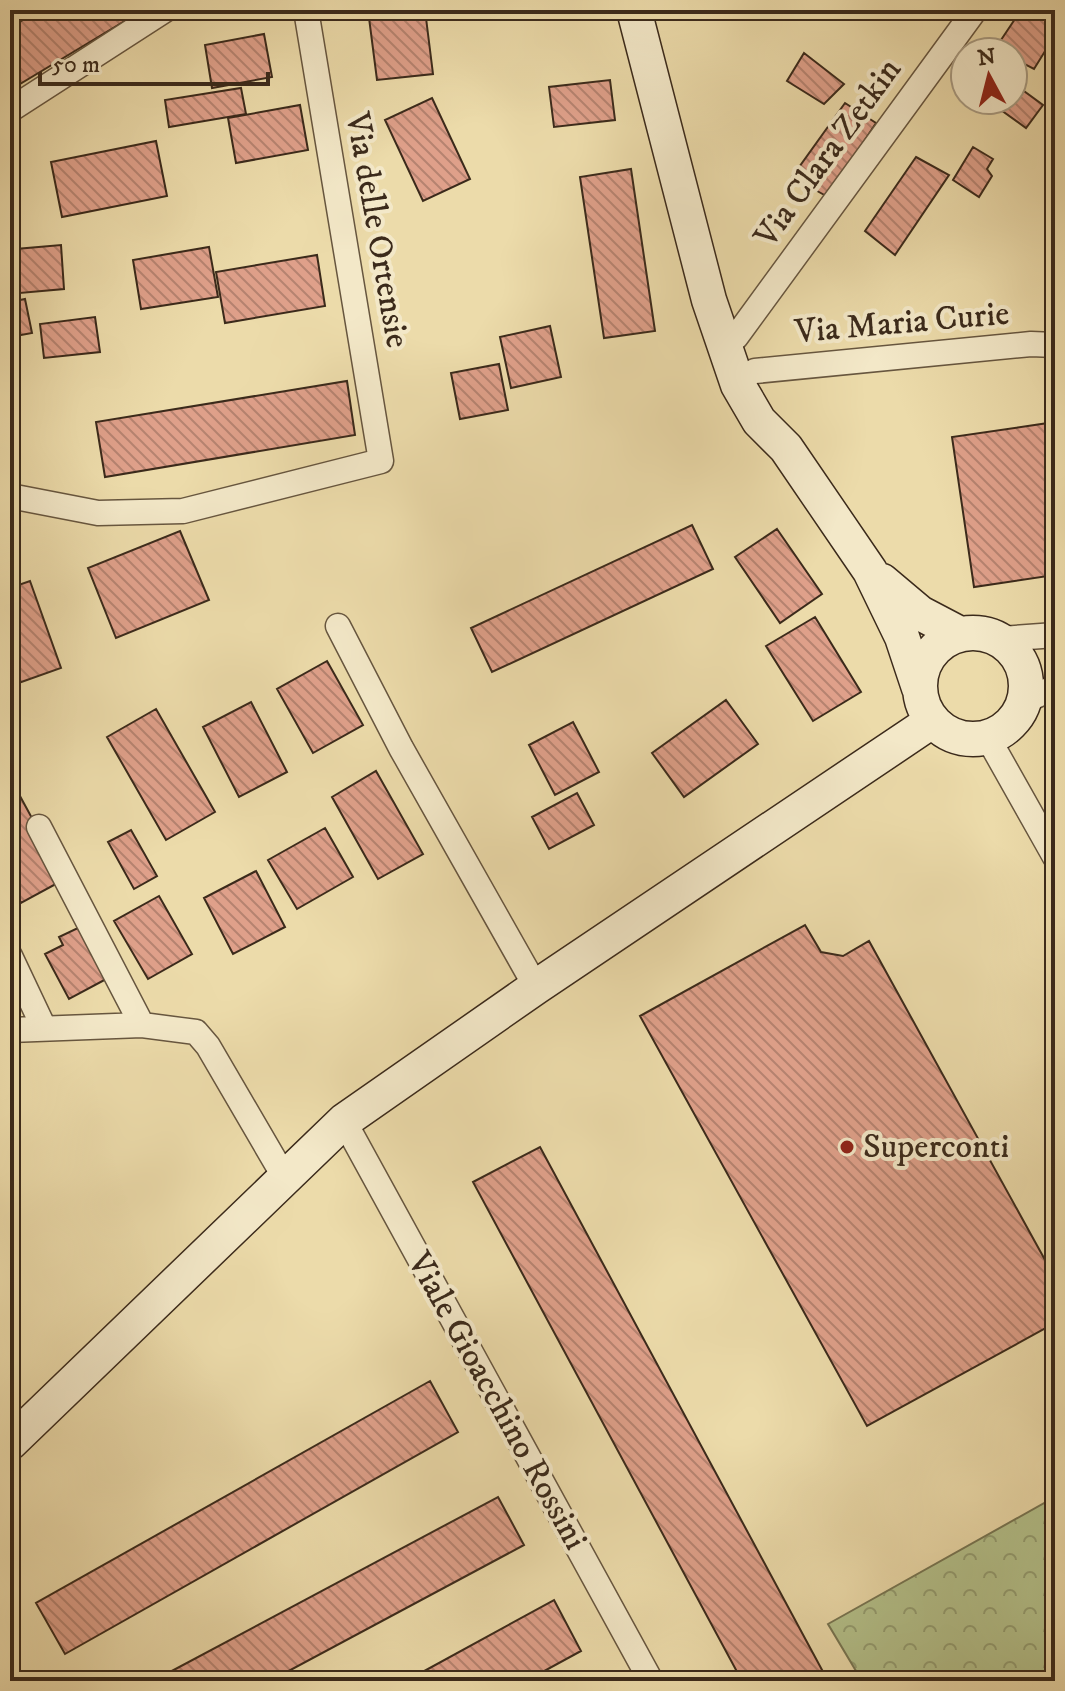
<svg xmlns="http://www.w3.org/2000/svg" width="1065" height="1691" viewBox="0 0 1065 1691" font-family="'IM FELL DW Pica',serif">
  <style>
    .park { fill: url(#park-crowns); stroke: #787653; stroke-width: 2 }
    .building { fill: url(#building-back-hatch); stroke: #3b2a1b; stroke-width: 2 }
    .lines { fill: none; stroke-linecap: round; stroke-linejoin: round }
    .street-casing { stroke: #67563f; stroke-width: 27 }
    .secondary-casing { stroke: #3b2a1b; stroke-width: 37 }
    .street { stroke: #f3e8c8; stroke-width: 24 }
    .secondary { stroke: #f3e8c8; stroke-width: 34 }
    .poi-dot { fill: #8f2418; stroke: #f3e8c8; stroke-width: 3 }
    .labels { text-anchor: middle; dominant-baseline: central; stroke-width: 8; stroke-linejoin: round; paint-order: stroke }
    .street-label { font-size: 34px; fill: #3b2a1b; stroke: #f3e8c8 }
    .poi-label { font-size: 34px; fill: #3b2a1b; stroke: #f3e8c8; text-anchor: start }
  </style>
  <defs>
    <pattern id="park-crowns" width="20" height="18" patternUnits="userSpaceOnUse" patternTransform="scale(2)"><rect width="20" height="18" fill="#b4c18b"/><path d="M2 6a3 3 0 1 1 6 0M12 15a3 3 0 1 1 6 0" fill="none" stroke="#949d71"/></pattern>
    <pattern id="building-back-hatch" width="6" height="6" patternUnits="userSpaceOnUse" patternTransform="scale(2)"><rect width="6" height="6" fill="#dfa08a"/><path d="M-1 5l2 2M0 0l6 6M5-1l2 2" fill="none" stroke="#b68370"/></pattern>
  </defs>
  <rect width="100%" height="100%" fill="#ecdbaa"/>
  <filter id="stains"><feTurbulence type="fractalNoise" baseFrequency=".0025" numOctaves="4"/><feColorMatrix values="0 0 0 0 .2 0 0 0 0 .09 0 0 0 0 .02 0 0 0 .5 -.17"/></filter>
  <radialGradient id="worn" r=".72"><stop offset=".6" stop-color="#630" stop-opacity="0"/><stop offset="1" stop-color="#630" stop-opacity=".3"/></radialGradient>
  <path class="park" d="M1055,1497V1681H862L828,1624Z"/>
  <path class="building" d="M39,10H143L10,90V28Z
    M368,10H425L433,74L377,80Z
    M1021,10H1055V35L1034,69L1013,58V52L995,49Z
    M264,34L272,77L212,88L205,45Z
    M804,53L844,84L824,104L787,81Z
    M610,80L615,120L554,127L549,87Z
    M1013,83L1043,105L1026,128L987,100H1013Z
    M241,88L246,114L169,127L165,100Z
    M432,98L470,179L423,201L385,120Z
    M845,103L876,123L828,197L792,177Z
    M300,105L308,150L236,163L228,118Z
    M156,141L167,196L62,217L51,162Z
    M973,147L993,159L987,169L992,176L979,197L953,180Z
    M916,157L949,175L895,255L865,231Z
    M631,169L655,331L604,338L580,177Z
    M61,245L64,289L20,293L16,249Z
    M209,247L218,297L141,309L133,260Z
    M317,255L325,306L225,323L216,272Z
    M25,299L32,333L10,337V302Z
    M95,317L100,352L44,358L40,324Z
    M550,326L561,377L511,388L500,337Z
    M499,364L508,410L460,419L451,373Z
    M347,381L355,435L105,477L96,422Z
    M1055,422V575L974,587L952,437Z
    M692,525L713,569L492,672L471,628Z
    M777,529L822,594L780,623L735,557Z
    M180,531L209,600L116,638L88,568Z
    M30,581L61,668L10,686V588Z
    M815,617L861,692L813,721L766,646Z
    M327,661L363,725L313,753L277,689Z
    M726,700L758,744L684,797L652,753Z
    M251,702L287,772L239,797L203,727Z
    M156,709L215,812L166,840L107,737Z
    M573,722L599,772L555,795L529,745Z
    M376,771L423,854L378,879L332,797Z
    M14,785L65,879L21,903L10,883V787Z
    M577,793L594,825L549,849L532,817Z
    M325,828L353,877L297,909L268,860Z
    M131,830L157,876L134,889L108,842Z
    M256,871L285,927L233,954L204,898Z
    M159,896L192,954L148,979L114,921Z
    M805,925L821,952L843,956L869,941L1055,1278V1323L867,1426L640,1016Z
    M82,926L110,977L69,999L45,954L63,945L59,937Z
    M540,1147L828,1681H742L473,1182Z
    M430,1381L458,1432L65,1654L36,1603Z
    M498,1497L524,1545L270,1681H153Z
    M554,1600L581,1651L526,1681H406Z"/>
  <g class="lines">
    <g class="street-casing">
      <path id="street" d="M10,110L165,10
        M736,337L975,10
        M755,371L1031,344L1055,345
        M10,496L98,513L183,511L381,461L306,10
        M338,626L401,748L536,987
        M1001,639L1055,635
        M1025,701L1055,687
        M988,738L1055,857
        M39,827L142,1025
        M10,956L44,1028
        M10,1030L142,1025L196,1032L208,1046L285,1178
        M344,1121L651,1681"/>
    </g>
    <g class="secondary-casing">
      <path id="secondary" d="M634,10L709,300L738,385L759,421L786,448L870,571L902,637L919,688
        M882,581L920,613L960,634
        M920 686a53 53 0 1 1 106 0a53 53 0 1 1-106 0Z
        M10,1443L344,1121L536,987L932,721"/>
    </g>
    <use href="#street" class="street"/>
    <use href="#secondary" class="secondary"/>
  </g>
  <circle class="poi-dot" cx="847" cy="1147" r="8"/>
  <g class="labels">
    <g class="street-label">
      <text transform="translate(828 153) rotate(-54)">Via Clara Zetkin</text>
      <text transform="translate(377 230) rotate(80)">Via delle Ortensie</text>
      <text transform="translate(902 323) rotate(-5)">Via Maria Curie</text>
      <text transform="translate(497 1401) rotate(61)">Viale Gioacchino Rossini</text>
    </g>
    <g class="poi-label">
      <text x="863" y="1147">Superconti</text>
    </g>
  </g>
  <rect width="1065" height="1691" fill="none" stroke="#ecdbaa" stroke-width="40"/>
  <rect x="12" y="12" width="1041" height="1667" fill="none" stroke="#3b2a1b" stroke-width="4"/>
  <rect x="20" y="20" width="1025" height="1651" fill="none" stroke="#3b2a1b" stroke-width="2"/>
  <g transform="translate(989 76) rotate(353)"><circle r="38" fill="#f3e8c8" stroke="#a99c83" stroke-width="2"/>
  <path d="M0-6L14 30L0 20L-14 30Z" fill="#8f2418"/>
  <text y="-12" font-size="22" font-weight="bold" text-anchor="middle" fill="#3b2a1b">N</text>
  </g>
  <path d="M40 72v12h228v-12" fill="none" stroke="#3b2a1b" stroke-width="4"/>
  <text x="52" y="72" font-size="24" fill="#3b2a1b" stroke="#f3e8c8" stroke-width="6" paint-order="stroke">50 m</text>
  <rect width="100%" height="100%" filter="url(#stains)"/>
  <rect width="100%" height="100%" fill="url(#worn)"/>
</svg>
